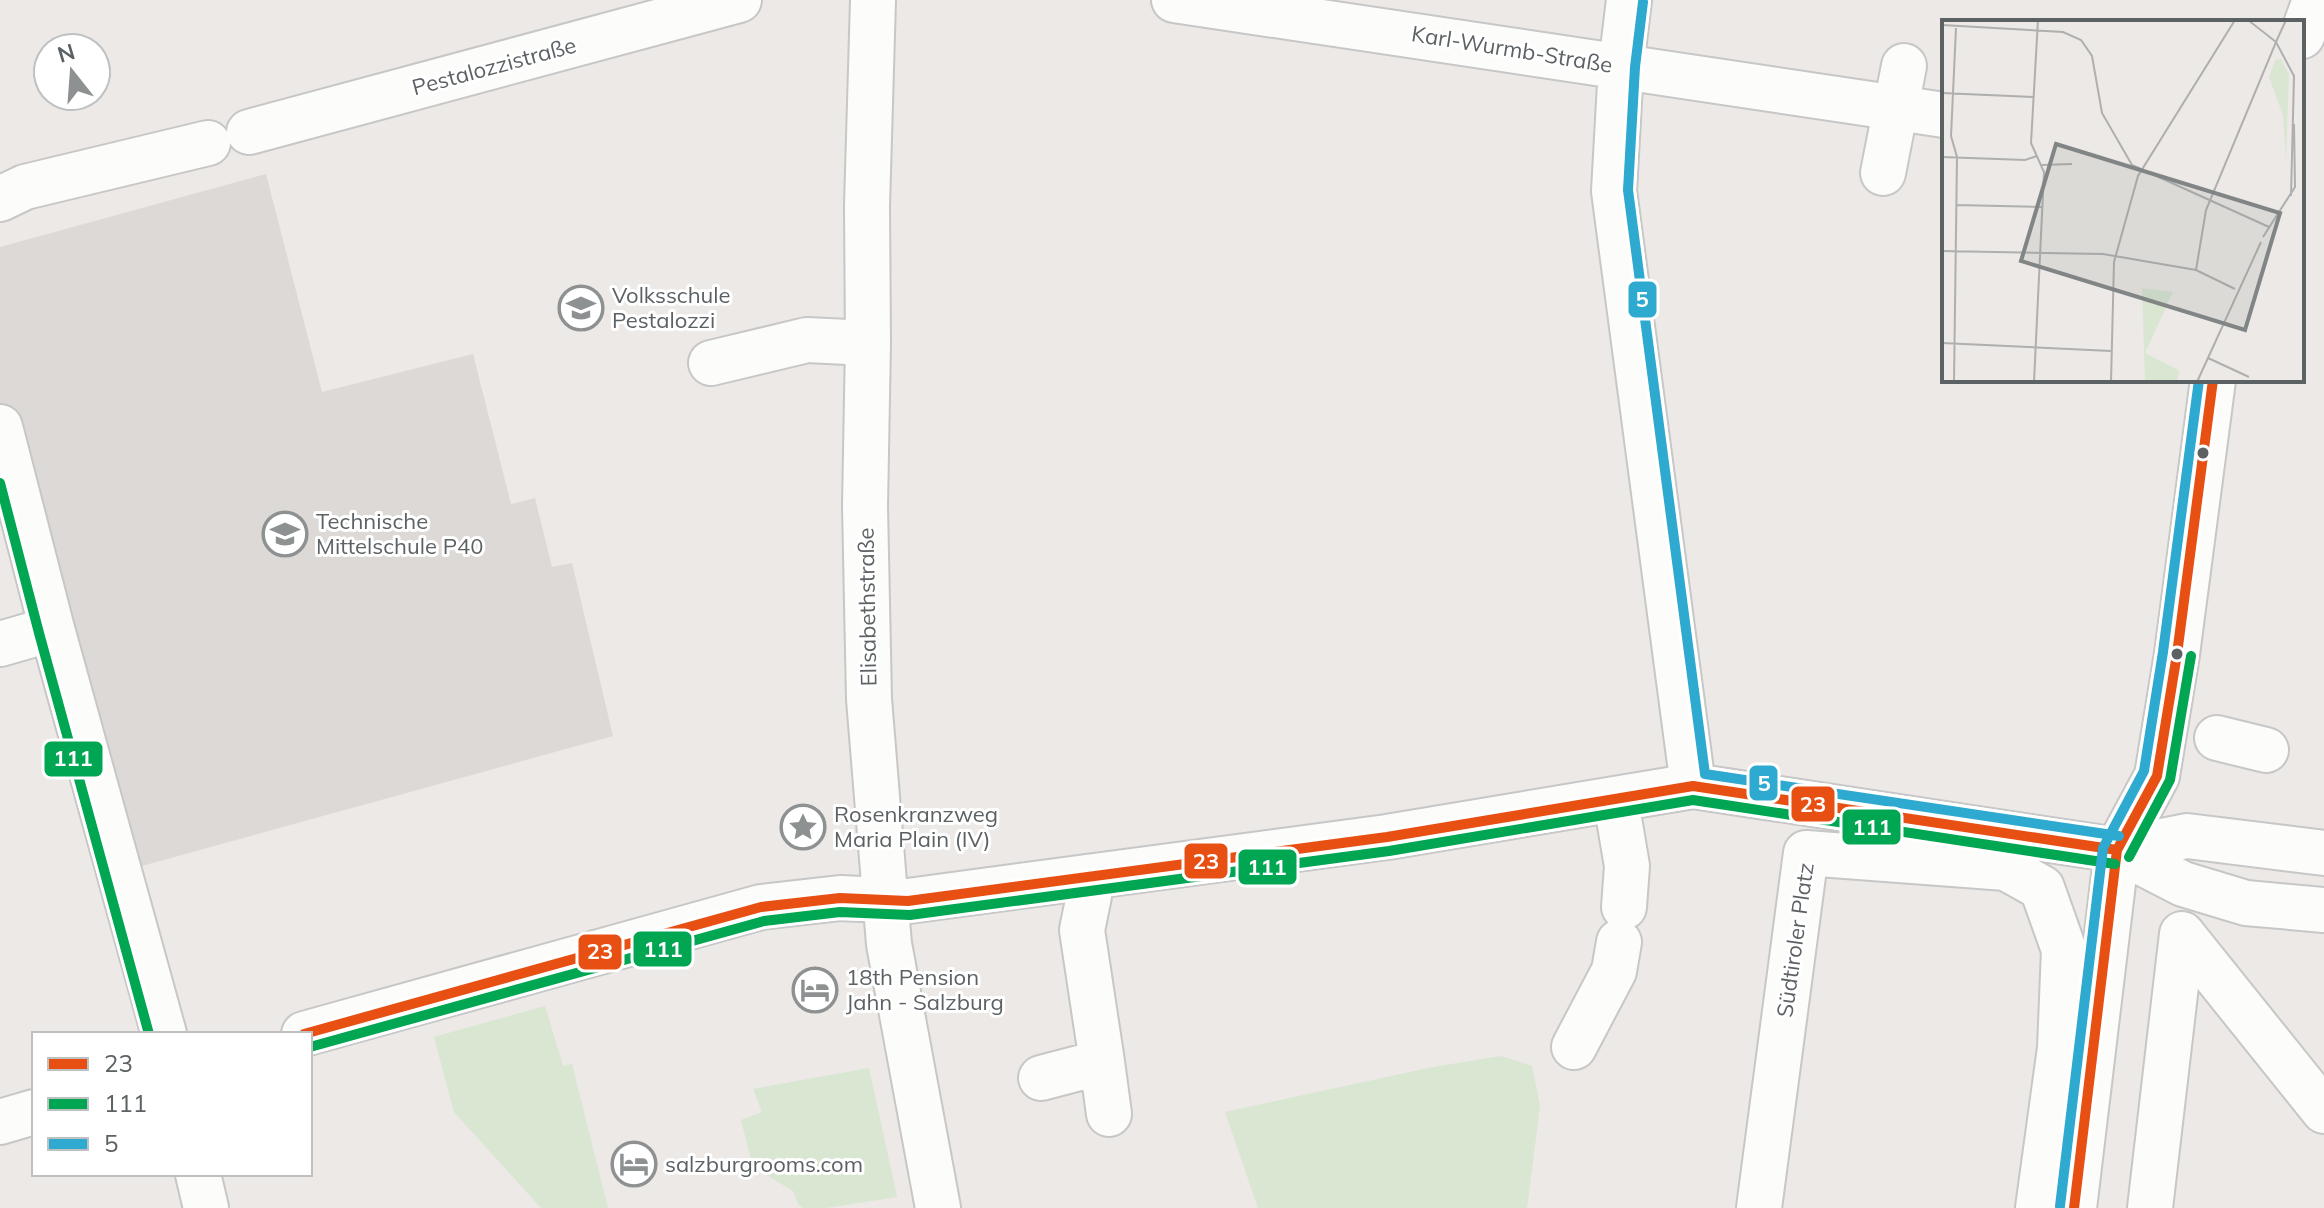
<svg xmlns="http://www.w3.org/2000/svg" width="2324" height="1208" viewBox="0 0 2324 1208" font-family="Mulish,sans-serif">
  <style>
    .education { fill: #ddd9d6 }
    .green { fill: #d8e6d2 }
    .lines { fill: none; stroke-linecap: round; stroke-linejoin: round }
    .minor-casing { stroke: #c7c7c7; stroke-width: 48 }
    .minor { stroke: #fcfcfb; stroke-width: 44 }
    .bus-1-casing { stroke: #fff; stroke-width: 16 }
    .bus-2-casing { stroke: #fff; stroke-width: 16 }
    .bus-3-casing { stroke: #fff; stroke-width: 16 }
    .bus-1 { stroke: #e75012; stroke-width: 10 }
    .bus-2 { stroke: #00a651; stroke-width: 10 }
    .bus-3 { stroke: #2ea9cf; stroke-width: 10 }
    .bus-dot { fill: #5c6164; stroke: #fff; stroke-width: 3 }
    .labels { text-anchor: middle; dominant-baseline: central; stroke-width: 6; stroke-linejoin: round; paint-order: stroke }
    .street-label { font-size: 22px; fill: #5c6164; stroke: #fff }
    .poi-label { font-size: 22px; fill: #5c6164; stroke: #fff; text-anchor: start }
    .inset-road { fill: none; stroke: #aeafae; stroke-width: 2 }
    .view { fill: #828586; fill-opacity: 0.15; stroke: #828586; stroke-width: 4 }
    .inset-edge { fill: none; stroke: #5c6164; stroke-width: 4 }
    .line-badge { stroke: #fff; stroke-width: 3 }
    .badge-label { font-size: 22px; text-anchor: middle; font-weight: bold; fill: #fff }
  </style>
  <rect width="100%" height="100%" fill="#ece9e6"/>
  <path class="education" d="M266,174L322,392L473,354L511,504L535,498L552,567L572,563L613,736L120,872L0,443V247Z"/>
  <path class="green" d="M545,1006L563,1066L572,1064L608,1208H541L454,1112L434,1037Z
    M1501,1056L1532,1066L1540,1106L1527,1208H1258L1225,1112L1433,1067Z
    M869,1068L897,1197L826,1208H803L798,1204L793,1191L760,1171L751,1159L741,1120L762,1112L753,1089Z"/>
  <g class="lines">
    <g class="minor-casing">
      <path id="minor" d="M873,0L867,206L868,343L865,506L869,699L889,944L938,1208
        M1174,0L1944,115
        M1629,0L1621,66L1614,191L1693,786
        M2302,36L2315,0
        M249,132L739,0
        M1883,173L1904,66
        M0,199L25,187L208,143
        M711,363L807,340L868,343
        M0,427L52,629L164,1034
        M0,644L52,629
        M2217,738L2266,750
        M1616,801L1627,866L1624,907
        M2117,850L2187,836L2324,853
        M1087,877L1089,896L1082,930L1102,1062
        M304,1034L761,907L840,898L908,901L1387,837L1693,786L2117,850L2183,884L2246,903L2324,910
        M1574,1047L1614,971L1619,942
        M1041,1078L1102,1062L1109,1114
        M0,1122L34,1112
        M198,1174L206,1208
        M1759,1208L1806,853L2006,868L2042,888L2064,950L2060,1048L2038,1208
        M2074,1208L2117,850L2157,776L2177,654L2213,380
        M2150,1208L2182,934L2324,1111"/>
    </g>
    <use href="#minor" class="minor"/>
    <g class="bus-1-casing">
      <path id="bus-1" d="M304,1034L761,907L840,898L908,901L1387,837L1693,786L2117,850
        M2074,1208L2117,850L2157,776L2177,654L2213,380"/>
    </g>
    <g class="bus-2-casing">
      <path id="bus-2" d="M0,483L39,633L149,1034
        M2129,857L2170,780L2191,656
        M310,1047L764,921L840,912L910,915L1389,851L1693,800L2115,864"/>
    </g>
    <g class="bus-3-casing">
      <path id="bus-3" d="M1643,2L1635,67L1628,190L1705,774L2119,836
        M2060,1206L2103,848L2144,771L2163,652L2199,380"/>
    </g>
    <use href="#bus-1" class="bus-1"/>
    <use href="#bus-2" class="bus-2"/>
    <use href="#bus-3" class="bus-3"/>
  </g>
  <defs>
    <g id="school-ring" transform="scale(2.3)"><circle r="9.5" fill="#fff" stroke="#8e9192" stroke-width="1.5"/><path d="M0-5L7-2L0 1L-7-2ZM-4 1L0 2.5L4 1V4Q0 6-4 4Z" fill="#8e9192"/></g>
    <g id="sight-ring" transform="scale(2.3)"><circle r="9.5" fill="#fff" stroke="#8e9192" stroke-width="1.5"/><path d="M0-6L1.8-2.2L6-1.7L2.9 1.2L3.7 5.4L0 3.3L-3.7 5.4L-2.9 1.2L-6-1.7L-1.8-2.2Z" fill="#8e9192"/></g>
    <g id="hotel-ring" transform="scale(2.3)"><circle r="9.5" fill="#fff" stroke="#8e9192" stroke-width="1.5"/><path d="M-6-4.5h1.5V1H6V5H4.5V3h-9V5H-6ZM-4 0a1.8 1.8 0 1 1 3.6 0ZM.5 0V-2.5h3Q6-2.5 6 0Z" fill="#8e9192"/></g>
  </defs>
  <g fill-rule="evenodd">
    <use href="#school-ring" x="581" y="308"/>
    <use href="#school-ring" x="285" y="534"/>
    <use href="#sight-ring" x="803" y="827"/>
    <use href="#hotel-ring" x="815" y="990"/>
    <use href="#hotel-ring" x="634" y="1164"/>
  </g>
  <g class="bus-dot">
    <circle cx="2203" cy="453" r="7"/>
    <circle cx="2177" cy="654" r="7"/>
  </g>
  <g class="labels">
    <g class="street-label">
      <text transform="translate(1512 49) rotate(9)">Karl-Wurmb-Straße</text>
      <text transform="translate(494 66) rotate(-15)">Pestalozzistraße</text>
      <text transform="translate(867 607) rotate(-91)">Elisabethstraße</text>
      <text transform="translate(1795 940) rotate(-82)">Südtiroler Platz</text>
    </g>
    <g class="poi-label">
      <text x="612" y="295">Volksschule<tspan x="612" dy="25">Pestalozzi</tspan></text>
      <text x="316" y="521">Technische<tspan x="316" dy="25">Mittelschule P40</tspan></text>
      <text x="834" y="814">Rosenkranzweg<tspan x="834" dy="25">Maria Plain (IV)</tspan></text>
      <text x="846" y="977">18th Pension<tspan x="846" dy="25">Jahn - Salzburg</tspan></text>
      <text x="665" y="1164">salzburgrooms.com</text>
    </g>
  </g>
  <g transform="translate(1942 20)">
    <rect width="362" height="362" fill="#ece9e6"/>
    <path d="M339,39L347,54L344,140L341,95L327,57L333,40ZM200,268L231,272L203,333L238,351L234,362L203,360Z" fill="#d8e6d2"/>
    <path class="inset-road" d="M306,0L334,22L344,0M0,5L121,12L139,20L150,36L160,93L190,145L327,207M0,73L91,77M0,137L83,140L95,136M99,145L130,144M14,185L101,187M321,217L353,167L352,104M0,231L161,234L254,250L293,269M254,250L264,190L334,22L352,56L349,176M0,323L169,331M266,338L307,357M12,362L15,137L9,116L14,8M92,362L102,152L89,123L96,0M169,362L172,242L196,156L293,0M255,362L319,222"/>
    <path class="view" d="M114,124L338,193L303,310L79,241Z"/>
    <rect width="362" height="362" class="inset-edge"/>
  </g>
  <g class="line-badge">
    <rect x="1627" y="280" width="31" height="39" rx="8" fill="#2ea9cf"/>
    <rect x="43" y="740" width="61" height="38" rx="8" fill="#00a651"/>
    <rect x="1748" y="764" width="31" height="38" rx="8" fill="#2ea9cf"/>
    <rect x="1790" y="785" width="46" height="38" rx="8" fill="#e75012"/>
    <rect x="1841" y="808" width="61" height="38" rx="8" fill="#00a651"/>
    <rect x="1183" y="842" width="46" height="38" rx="8" fill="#e75012"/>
    <rect x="1237" y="848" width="61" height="38" rx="8" fill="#00a651"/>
    <rect x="632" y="930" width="61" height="38" rx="8" fill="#00a651"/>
    <rect x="577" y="933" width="46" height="38" rx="8" fill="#e75012"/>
  </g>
  <g class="badge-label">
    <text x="1642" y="307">5</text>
    <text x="73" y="766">111</text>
    <text x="1764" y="791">5</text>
    <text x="1813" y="812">23</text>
    <text x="1872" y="835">111</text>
    <text x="1206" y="869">23</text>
    <text x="1267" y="875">111</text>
    <text x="663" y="957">111</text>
    <text x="600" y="959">23</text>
  </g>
  <rect x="32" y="1032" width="280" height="144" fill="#ffffff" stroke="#bec0c1" stroke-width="2"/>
  <rect x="48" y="1058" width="40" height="12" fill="#e75012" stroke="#bec0c1" stroke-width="2"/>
  <text x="104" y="1072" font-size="24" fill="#5c6164">23</text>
  <rect x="48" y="1098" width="40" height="12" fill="#00a651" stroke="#bec0c1" stroke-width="2"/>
  <text x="104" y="1112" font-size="24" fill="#5c6164">111</text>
  <rect x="48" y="1138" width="40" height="12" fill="#2ea9cf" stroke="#bec0c1" stroke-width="2"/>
  <text x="104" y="1152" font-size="24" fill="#5c6164">5</text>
  <g transform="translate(72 72) rotate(343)"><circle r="38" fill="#ffffff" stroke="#bec0c1" stroke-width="2"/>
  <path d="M0-6L14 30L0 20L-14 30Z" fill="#8e9192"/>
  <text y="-12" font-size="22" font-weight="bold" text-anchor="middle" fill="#5c6164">N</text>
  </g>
</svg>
